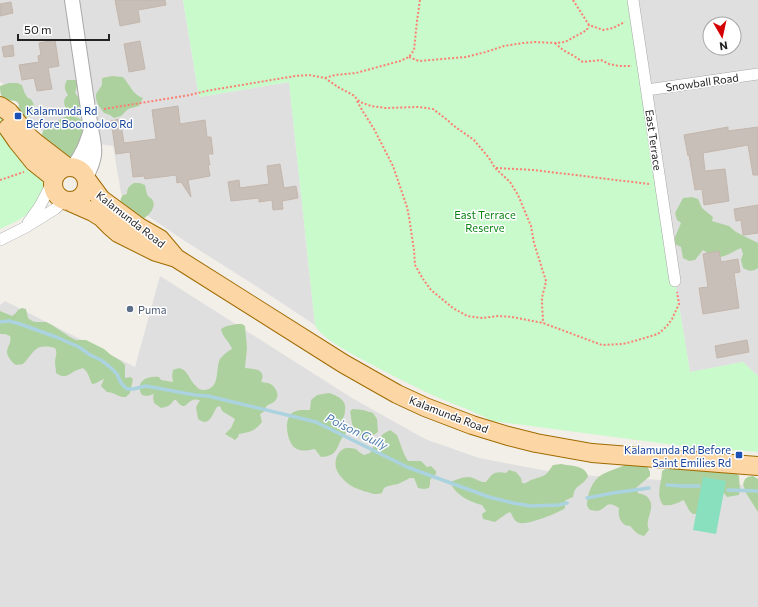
<svg xmlns="http://www.w3.org/2000/svg" width="758" height="607" viewBox="0 0 758 607" font-family="Commissioner,sans-serif">
  <style>
    .residential { fill: #e0dfdf; fill-rule: evenodd }
    .forest { fill: #add19e }
    .park { fill: #c8facc }
    .pitch { fill: #88e0be }
    .lines { fill: none; stroke-linecap: round; stroke-linejoin: round }
    .stream { stroke: #aad3df; stroke-width: 3.5 }
    .building { fill: #c7bfb8; stroke: #c4b6ab }
    .minor-casing { stroke: #a9a9a9; stroke-width: 12 }
    .tertiary-casing { stroke: #a9a9a9; stroke-width: 16 }
    .primary-casing { stroke: #a06b00; stroke-width: 20 }
    .path { stroke: #fa8072; stroke-width: 2; stroke-dasharray: 2 2; stroke-linecap: butt }
    .minor { stroke: #fff; stroke-width: 11 }
    .tertiary { stroke: #fff; stroke-width: 14 }
    .primary { stroke: #fcd6a4; stroke-width: 18 }
    .transit-dot { fill: #1a4fb4; stroke: #fff; stroke-width: 1.5 }
    .service-dot { fill: #5c6f8a; stroke: #fff; stroke-width: 1.5 }
    .labels { text-anchor: middle; dominant-baseline: central; stroke-width: 3; stroke-linejoin: round; paint-order: stroke }
    .street-label { font-size: 11px; fill: #222; stroke: #fff }
    .transit-label { font-size: 11px; fill: #164399; stroke: #fff; text-anchor: start }
    .park-label { font-size: 11px; fill: #0c8416; stroke: #fff }
    .service-label { font-size: 11px; fill: #4e5e75; stroke: #fff; text-anchor: start }
    .water-label { font-size: 12px; font-style: italic; fill: #4a7aab; stroke: #fff }
  </style>
  <rect width="100%" height="100%" fill="#f2efe9"/>
  <path class="residential" d="M0,0H183L199,97L289,82L315,325L256,286L188,243L124,200L121,193L113,146L47,137L33,122L0,81Z
    M633,0H758V376L743,362L690,372L675,281ZM710,24H734V48H710Z
    M160,276L352,398L425,439L479,458L563,474L758,486V607H0V305L5,301L135,367Z"/>
  <path class="forest" d="M112,76L123,77C130,85 133,95 143,98L139,106L128,109L121,116L114,118L110,115L104,113L98,105L96,99V94L102,85V78Z
    M67,80H76L78,83L75,93C80,98 82,103 78,110L74,111L67,110C63,104 63,99 68,95C64,89 64,86 67,80Z
    M9,83H17L22,85C23,89 25,94 27,97C31,101 29,96 32,101C37,108 33,117 25,118L18,110L19,104L16,101C4,100 0,100 0,86Z
    M70,115C75,116 79,119 83,120L86,126L71,166L41,139C42,132 44,128 51,125L55,127C58,119 63,117 70,115Z
    M134,183H140L145,185C146,188 146,194 149,197C152,200 151,197 153,201C157,211 143,219 137,224L120,204L121,198L123,195L127,194C127,188 129,186 134,183Z
    M692,197L698,199L702,208L713,217L712,221L729,226L736,232L758,243V268C753,272 748,271 743,268L741,260L743,254L741,248C733,251 724,259 714,257C710,256 706,252 703,250L695,260L689,261L683,258L681,247L675,244V237L681,223L677,220L675,213L683,198Z
    M22,308L26,309L28,318L32,321L36,322H46L52,325L70,337L76,340H86L104,349L111,355L121,361L125,365V378L130,377L133,379L130,393L126,397C119,398 114,392 107,392L101,386L104,379C100,380 97,384 92,384C89,378 89,373 83,368C82,369 78,369 77,370C68,374 66,380 56,373C56,369 55,365 55,362C55,357 58,353 55,348C34,343 35,352 23,364C21,364 19,365 16,365C12,363 7,356 7,352C7,346 12,343 10,336L5,334H0V311L12,316L16,313L18,310Z
    M237,324H242L245,326L247,348L245,368C254,369 267,369 261,382C262,382 267,383 268,383C275,385 281,395 275,401C272,404 268,404 266,407C264,410 265,412 260,414L262,422C255,431 250,432 239,434L238,437L235,440L225,434L231,428L235,419L222,411L220,406L217,407C212,414 210,428 198,419L196,407L200,400C198,400 195,399 193,400C185,403 185,412 176,400H174C170,406 167,407 161,408L154,403L153,397L154,394L147,396L142,395C134,382 147,375 159,377L161,380L173,382L172,376L173,370C178,368 181,367 185,371C189,375 191,382 196,386C198,389 201,390 204,390C221,389 215,368 220,359C223,355 228,351 232,349C230,342 222,337 221,329C225,326 232,325 237,324Z
    M329,393C338,396 347,400 345,411C345,415 343,418 342,421L346,427V433C335,444 341,456 321,457L317,452L315,449C309,450 303,452 297,449C287,445 283,420 292,413C297,409 305,410 310,410L311,400L317,395Z
    M353,409L363,410L373,413L377,419L378,432C374,435 371,437 366,437C352,437 352,422 350,411Z
    M390,430L397,435L404,454L408,461H421L427,467L431,466L436,471V474L430,480V484L429,488L424,489L418,488L414,478H410L398,484L388,486L384,488L382,493C376,495 373,494 367,492C359,490 349,486 343,479C340,476 337,472 336,468C334,460 338,449 347,448C350,448 353,448 356,449L359,452L364,455L370,453L373,447L383,434Z
    M561,464C571,466 585,465 588,476C583,487 575,483 573,497L566,500L565,501V508C559,513 528,525 520,523C514,522 513,516 510,512L506,514L495,522L483,519L482,514L486,511L482,505C470,502 455,495 450,482C457,480 465,475 473,478C478,480 480,482 486,482C493,473 494,471 506,473L509,470L516,472L521,478L522,483C526,484 527,482 531,480C545,475 544,478 553,465Z
    M627,464L647,466L650,472V476L636,488L638,493C642,494 647,495 649,499C654,506 649,514 648,521C647,524 648,527 649,530L644,536C636,534 636,532 631,527C627,524 629,527 625,525C619,521 618,514 619,508C605,499 608,509 597,511C595,511 593,510 590,510L587,506C587,494 592,480 603,474C611,470 619,468 627,464Z
    M669,467L734,470L739,476L740,489L739,495L727,497L723,492L699,509L696,514H693C690,512 688,509 687,506C685,504 686,502 683,500C677,504 671,506 663,505C655,494 662,483 662,471Z
    M753,476L758,479V512L746,493L743,484L745,479L748,477Z"/>
  <path class="park" d="M183,0H633L675,281L690,372L743,362L758,376V452L690,447L492,421C471,409 451,404 430,394C407,383 384,371 361,359C349,352 321,338 315,325L289,82L199,97Z
    M0,115L17,141L54,178L40,206L17,221L0,229Z"/>
  <path class="pitch" d="M703,477L726,481L716,534L693,530Z"/>
  <g class="lines">
    <path class="stream" d="M0,322L9,321L20,324L56,337L79,347L90,355L101,360L110,367L117,374L121,383L127,389H133L146,386L195,395L208,396L316,422L407,467L489,497L513,503L531,506L559,505L567,503
      M667,485L682,486H699
      M728,490L758,491
      M587,498L613,493L649,488"/>
  </g>
  <path class="building" d="M115,0H165L166,5L138,10L140,22L120,26Z
    M11,2L13,13L0,16V4Z
    M55,40L59,66L48,68L52,89L37,91L34,78L22,80L19,65L39,62L38,56L41,55L39,43Z
    M140,41L145,69L129,72L124,44Z
    M13,45L14,56L4,57L2,47Z
    M178,106L180,124L205,120L207,137H211L213,154H208L210,165H208L210,176L188,180L191,197L181,182L177,183L176,175L145,179L144,176L133,177L130,152L116,154L111,121L120,119L124,143L156,139L152,110Z
    M728,127V131L758,127V175H753L748,145L703,153L705,171L725,169L729,201L704,205L702,189L695,190L689,155L688,156L684,135Z
    M280,164L284,188L296,186L298,198L282,201L283,209L273,210L272,200L259,202V198L231,201L228,182L239,180L240,188L269,184L267,166Z
    M758,205V233L743,235L741,220L736,221L734,209Z
    M719,251L721,262L738,259L740,272L734,273L739,308L703,314L699,288L708,287L703,254Z
    M747,340L749,352L717,358L715,346Z"/>
  <g class="lines">
    <g class="minor-casing">
      <path id="minor" d="M633,0L675,281
        M647,90L758,74
        M28,223L40,206L53,181
        M0,240L26,227L55,209L65,200"/>
    </g>
    <g class="tertiary-casing">
      <path id="tertiary" d="M72,0L91,129C96,151 96,158 86,177
        M73,167C83,154 86,145 91,130"/>
    </g>
    <g class="primary-casing">
      <path id="primary" d="M0,106L9,112L29,137L37,144L67,167
        M8,128L17,141L34,162L54,178
        M53 184a17 17 0 1 1 34 0a17 17 0 1 1-34 0Z
        M87,180L101,199L139,227L160,239L176,258
        M68,201L93,212L101,217L110,226L118,233L156,252L176,258L344,364L397,394L425,407L472,425L508,436L536,443L592,453L758,466"/>
    </g>
    <path class="path" d="M573,0L589,25L603,30L613,28L625,22
      M555,43L563,50L574,56L583,62L601,60L609,64L619,66H632
      M409,57L419,61L466,57L486,52L504,46L523,43L535,42L555,43L565,42L587,30L589,25
      M325,78L335,75L356,73L400,61L409,57L414,50L417,21L420,0
      M357,101L362,110L374,129L393,166L407,207L409,217L414,250L415,265L423,279L431,290L453,308L467,316L483,318L498,316L512,317L543,323L602,345L622,344L631,342L658,334L667,326L672,319L679,304L677,292
      M104,109L190,95L206,91L295,76L309,75L325,78L338,87L353,95L360,102L371,106L385,108L418,107L433,109L446,119L454,126L474,140L489,158L495,168L510,182L518,195L531,226L534,243L546,281C545,288 542,294 542,301C542,308 543,316 543,323
      M496,168L534,170L649,184
      M0,180L24,172"/>
    <use href="#minor" class="minor"/>
    <use href="#tertiary" class="tertiary"/>
    <use href="#primary" class="primary"/>
  </g>
  <g class="transit-dot">
    <rect x="14" y="112" width="8" height="8" rx="2"/>
    <rect x="735" y="451" width="8" height="8" rx="2"/>
  </g>
  <circle class="service-dot" cx="130" cy="309" r="4"/>
  <g class="labels">
    <g class="street-label">
      <text transform="translate(702 82) rotate(-8)">Snowball Road</text>
      <text transform="translate(654 140) rotate(82)">East Terrace</text>
      <text transform="translate(131 219) rotate(38)">Kalamunda Road</text>
      <text transform="translate(449 414) rotate(21)">Kalamunda Road</text>
    </g>
    <g class="transit-label">
      <text x="26" y="110">Kalamunda Rd<tspan x="26" dy="13">Before Boonooloo Rd</tspan></text>
      <text x="731" y="449" text-anchor="end">Kalamunda Rd Before<tspan x="731" dy="13">Saint Emilies Rd</tspan></text>
    </g>
    <g class="park-label">
      <text x="485" y="214">East Terrace<tspan x="485" dy="13">Reserve</tspan></text>
    </g>
    <g class="service-label">
      <text x="138" y="309">Puma</text>
    </g>
    <g class="water-label">
      <text transform="translate(357 431) rotate(26)">Poison Gully</text>
    </g>
  </g>
  <g transform="translate(722 36) rotate(171)"><circle r="19" fill="#ffffff" stroke="#a7a7a7"/>
  <path d="M0-3L7 15L0 10L-7 15Z" fill="#d40000"/>
  <text y="-6" font-size="11" font-weight="bold" text-anchor="middle" fill="#222222">N</text>
  </g>
  <path d="M18 34v6h91v-6" fill="none" stroke="#222222" stroke-width="2"/>
  <text x="24" y="34" font-size="12" fill="#222222" stroke="#ffffff" stroke-width="3" paint-order="stroke">50 m</text>
</svg>
